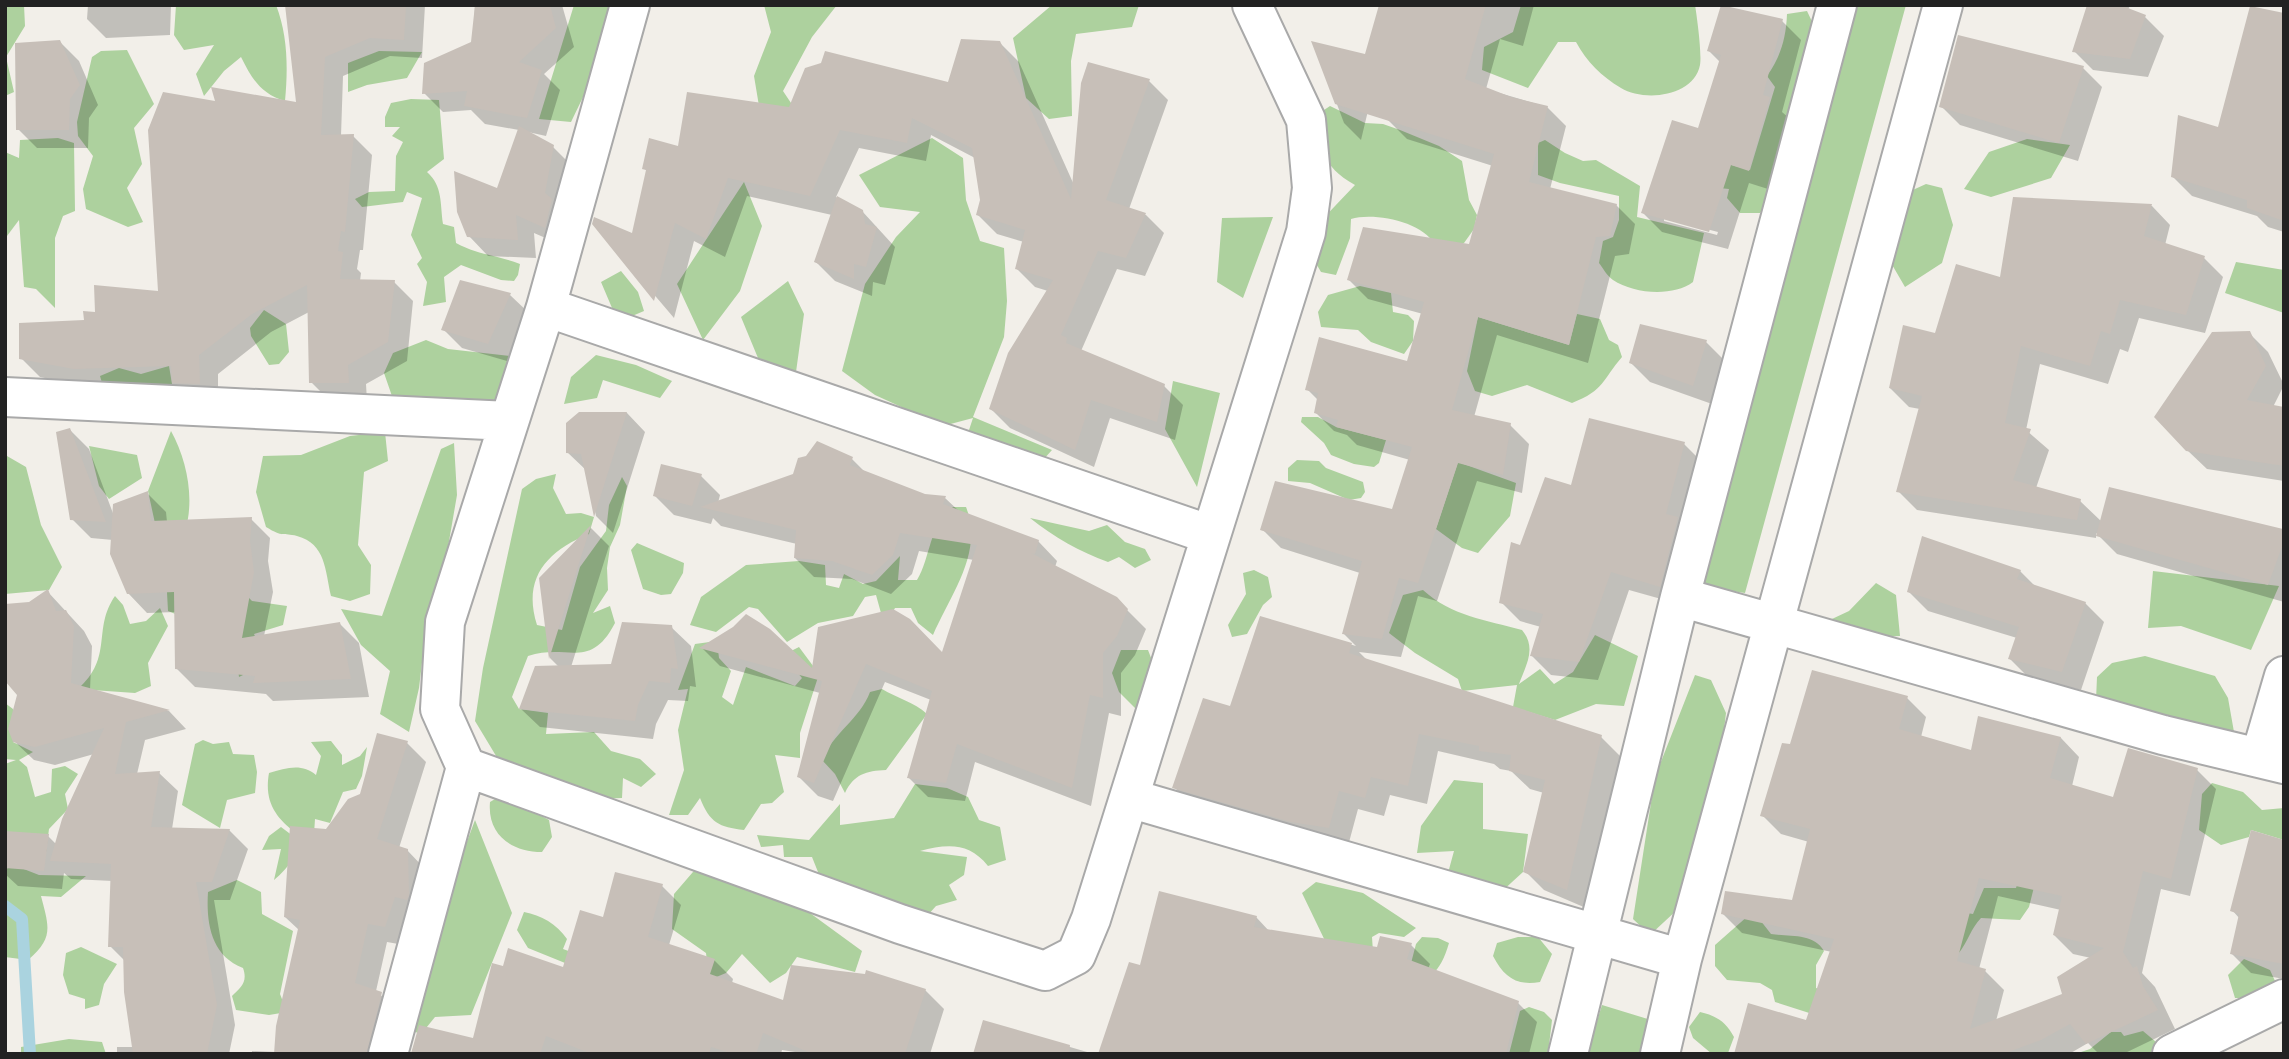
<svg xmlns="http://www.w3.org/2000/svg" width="2289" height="1059" viewBox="0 0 2289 1059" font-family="'Space Grotesk',sans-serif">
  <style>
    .forest { fill: #add19e }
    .shadow { fill: #0003; fill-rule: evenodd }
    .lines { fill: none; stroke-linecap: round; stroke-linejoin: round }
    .stream { stroke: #aad3df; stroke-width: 12 }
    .building { fill: #c7bfb8; fill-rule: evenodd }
    .minor-casing { stroke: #a9a9a9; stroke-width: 42 }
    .minor { stroke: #fff; stroke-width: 38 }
  </style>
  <rect width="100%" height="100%" fill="#f2efe9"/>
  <path class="forest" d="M5,5H24L25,26L6,57L14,92L5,96Z
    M176,5H276C288,36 288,69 285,101C261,94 252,79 241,57L224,71L204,96L196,74L214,45L184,50L174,35Z
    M574,5H613L598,66L571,122L539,119Z
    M764,5H837L812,37L783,91L807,127L765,142L754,76L771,32Z
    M1052,5H1139L1132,27L1076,34L1071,61L1072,116L1049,119L1026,98L1013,38Z
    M1521,5H1695C1697,17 1702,54 1700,65C1694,97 1644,102 1621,88C1601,76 1587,62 1576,42H1558L1528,88L1482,70L1484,47L1513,32Z
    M1850,5H1906L1745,593L1692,585Z
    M1807,11L1816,30L1775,193L1760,213H1740L1727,198L1729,189L1719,188L1716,161L1750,170L1775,87L1767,76C1781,56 1786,38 1787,14Z
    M127,50L154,104L134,128L142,164L127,188L143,222L128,227L86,209L83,189L93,156L78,136L77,122L92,57L101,51Z
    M379,51L422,52L407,78L367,85L348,92V63Z
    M411,99L439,100L444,159L427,172C443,186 440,204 443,224L454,227L456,243C478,255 497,255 520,264L518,275L514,281L501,280L461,265L444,277L446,302L423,306L427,282L417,264L422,258L411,235L422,198L407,192L403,202L362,207L355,199L369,192L395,191L396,156L403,142L392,136L400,127H385V117L391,103Z
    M1330,106L1365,123L1383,124L1400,130L1439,146L1462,161L1469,200L1477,215L1474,229L1464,243L1434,244C1423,222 1374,212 1351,219L1350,238L1336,275L1321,272L1314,260L1315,227L1355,185C1320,165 1322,150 1321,112Z
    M58,138L74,143L75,211L63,216L55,238V308L36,289L24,287L19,220L7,236L5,234V152L19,158L20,140Z
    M932,138L963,158L966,200L980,241L1004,248L1007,301L1004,337L973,417L1052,450L1033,471L964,445L973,418L943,426L875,395L842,371L865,284L896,237L920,212L880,207L859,175Z
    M2027,139L2070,145L2051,178L1991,197L1964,189L1989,152Z
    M1545,140L1565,153L1583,161L1596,160L1640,186L1637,217L1704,233L1693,282C1673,297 1634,294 1613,280C1607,276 1603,268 1599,263L1603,241L1613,237L1619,220V196L1560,183L1538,175V143Z
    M744,182L762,226L740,291L703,340L677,284Z
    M1926,184L1942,188L1953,225L1942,263L1905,287L1880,244L1893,199Z
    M1273,217L1243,298L1217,282L1222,218Z
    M2236,262L2284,270V313L2225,293Z
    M621,271L638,292L644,311L618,322L601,282Z
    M788,281L804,314L796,372L758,358L741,317Z
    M1360,286L1391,293L1393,312L1408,315L1414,321L1413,341L1404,354L1371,342L1358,330L1321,327L1318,312L1328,295Z
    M264,310L286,324L289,352L279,364L269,365L251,336L250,328Z
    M1577,314L1600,319L1609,340L1618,345L1622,357C1602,380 1605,390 1572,403L1527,385L1492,396L1475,391L1467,371L1478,317L1569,345Z
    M426,340L448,349L510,356L497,402L393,399L384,373L393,353Z
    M596,355L636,365L672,381L660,398L603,380L597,398L564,404L571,377Z
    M169,366L172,384L151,399L102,383L100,376L119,368L141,374Z
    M1173,381L1220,393L1197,487L1165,429Z
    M1302,417H1318L1336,427L1386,440L1379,463L1374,467L1354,464L1331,455L1324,443L1301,422Z
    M171,431C187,460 195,499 185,531L252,601L287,606L283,625L254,634L259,646L257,668L239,677L234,638L168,611L166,574L148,491Z
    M385,432L388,461L364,472L358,545L371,565L370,594L350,601L331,596C325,570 326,544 297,536C282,532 284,538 266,527L256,492L263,456L301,455L350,436Z
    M454,443L457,495L443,576L428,612L419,688L409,732L380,714L390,671L361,645L341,609L382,616L441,449Z
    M89,446L137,455L142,478L109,499L99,486Z
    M7,456L26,467L41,525L62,567L49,590L5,594Z
    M1297,460L1319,461L1326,468L1363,482L1365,492L1361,498L1349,500L1310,483L1288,481V468Z
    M1458,462L1516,483L1510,516L1478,553L1462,548L1436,529Z
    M556,474L553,488L566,514L581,513L594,517L589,534C547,551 522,578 537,625L562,630L580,567L606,531L609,505L622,477L627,486L620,525L610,547L607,568L608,590L593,613L610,606L615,623C590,671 568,643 528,656L512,697L519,709L548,713L546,734L594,732L611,751L640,759L656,774L641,787L623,778L622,798L594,799L510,779L475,721L483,668L522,489L536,479Z
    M953,507H966C984,552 951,594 933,635L918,623L911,608H895L880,634L881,613L876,595L865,597L853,616L818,623L787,642L758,609L749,607L716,632L690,625L701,597L746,565L799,561L825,565L826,585L839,588L844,574L863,584L876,581L900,556L898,580H917C931,557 929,524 953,507Z
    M1030,518L1089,531L1107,525L1125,542L1145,549L1151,560L1135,568L1119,557L1108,562C1080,552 1054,537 1030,518Z
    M637,543L684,563L683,573L671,594L661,595L643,589L631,550Z
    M1254,570L1268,577L1272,597L1263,605L1247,634L1232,637L1228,625L1246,594L1243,573Z
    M2153,571L2279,586L2251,650L2181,626L2148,628Z
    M1876,583L1896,595L1900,636L1812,639L1817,626L1849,611Z
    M1423,590C1451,616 1486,620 1522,630C1537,648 1526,665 1519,684L1540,669L1554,684L1573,672L1595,635L1638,656L1624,706L1596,704L1555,720L1513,707L1517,685L1462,691L1458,679L1415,653L1389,633L1403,595Z
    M115,596L123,605L130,624L146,621L160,608L168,626L148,663L151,686L135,693L78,689C114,657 92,629 115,596Z
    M717,641L719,658L731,671L722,697L733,705L746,667L795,686L802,678L791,665L789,652L799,647L819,674L800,733V758L775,755L784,792L772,803L761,804L744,830C719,827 710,823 700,798L688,815H669L684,770L678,730L688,689L678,690L695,644Z
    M1121,650H1148L1153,663L1142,715L1119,692L1112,673Z
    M2145,656L2215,676L2228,698L2234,732L2218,738L2096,700L2097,677L2112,663Z
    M1695,675L1711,680L1726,713L1719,772L1684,878L1678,909L1650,935L1633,919L1655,777Z
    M882,689C897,698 914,702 927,714L886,770C866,771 854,774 845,793L835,774L822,760C833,733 860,719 870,692Z
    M5,703L13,709V742L33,752L19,760L27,767L35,797L51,792L52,769L65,766L78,774L65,794L68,809L49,829L46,852L5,864V764L16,760L5,759Z
    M203,740L213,744L229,742L233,754L254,755L257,772L255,793L227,800L220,828L182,805L195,744Z
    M331,741L342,755V765L360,756L367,747L362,776L356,789L343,792L330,823L315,819L314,834C299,849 290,867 274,880L281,849L262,850L269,836L281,827L297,839L296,833C275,817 264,801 269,773C286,768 302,763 316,775L321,756L311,742Z
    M1454,780L1483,783V829L1528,834L1523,872L1488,904L1445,884L1454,851L1417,853L1421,826Z
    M2212,783L2243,792L2262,810L2284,808V840L2251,830L2249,837L2221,845L2199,830L2202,794Z
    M915,784L947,788L968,797L979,820L1000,827L1006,860L988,866C969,842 947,844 920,851L967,857L964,875L949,885L957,900L936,906L910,935L892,943L880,924V905L875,893L853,900L820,877L812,857H784L783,845L761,847L757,835L809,840L840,804V825L894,818Z
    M502,795L549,820L552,837L542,852C512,852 487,835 490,802Z
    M475,820L512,913L471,1015L435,1017L422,1033L404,1031L424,969L430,979L427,950Z
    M699,865L777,889L862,951L855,972L797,957L786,973L770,983L742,954L726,973L709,980L706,953L672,929L674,894Z
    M16,866L39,875L86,876L61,897L41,896C49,927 54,938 28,960L5,957V869Z
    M2021,872L2036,879L2029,907L2020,920L1981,918C1971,928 1968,942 1958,954L1967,913L1973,914L1984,888H2016Z
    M237,880L261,892L262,914L293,931L280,994L287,1012L269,1015L236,1010L232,996C241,987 248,982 243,968C211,956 206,923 208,892Z
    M1316,882L1363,893L1416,928L1404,937L1379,933L1372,937L1373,952L1328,947L1302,893Z
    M524,912C541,915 557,924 567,939L563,949L574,953L570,965L528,948L517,930Z
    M1749,915L1757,916L1771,934C1789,937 1814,933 1824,951L1816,965V988L1835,995L1828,1019L1775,1002L1772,990L1760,983L1727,980L1715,966V945Z
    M1422,937L1438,938L1449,943C1440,974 1429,979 1403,994L1416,944Z
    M1518,937H1538L1552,954L1540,982C1516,986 1504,977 1493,956L1497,943Z
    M81,947L117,964L104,984L99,1005L85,1009V999L69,994L63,975L66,953Z
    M2244,959L2270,970L2275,981C2264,995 2253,998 2235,998L2228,975Z
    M1602,1005L1651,1020L1642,1054H1587Z
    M1529,1007L1544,1012L1552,1020L1548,1054H1509L1520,1011Z
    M1700,1012C1717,1016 1726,1022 1734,1037L1728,1053L1712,1054L1693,1038L1689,1027Z
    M2143,1031L2156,1042L2150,1054H2075L2090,1049L2111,1032H2121L2124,1036Z
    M69,1039L102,1042L106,1054H21V1047Z"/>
  <path class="shadow" d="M88,5H171L170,35L106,38L87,19Z
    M287,5H425L422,58L390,56L343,76L341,136H353L372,155L363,250H360L357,269L361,273L360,281L394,282L413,301L407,361L366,384L367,401H330L311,382L309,312L271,332L218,374V403L193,401L176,385L94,388L40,377L21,358L97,314L160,293L217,103L298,104Z
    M475,5H562L574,47L544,74L560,90L546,136L528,132L553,147L572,166L564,246L534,233L536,258L488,256L469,236L498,190L519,130L485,124L471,110L443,112L424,93L473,44Z
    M1427,5H1534L1523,46L1500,39L1486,89L1547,107L1566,126L1550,189L1616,205L1635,224L1629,254L1615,256L1588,363L1497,335L1474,417L1510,425L1529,444L1522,493L1477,481L1437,601L1418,596L1401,657L1359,652L1368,661L1601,737L1620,756L1586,908L1544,890L1525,871L1544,793L1530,789L1511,771L1500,769L1494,764L1438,751L1427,804L1390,795L1384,816L1358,809L1348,846L1193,806L1174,787L1231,708L1261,618L1356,646L1344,634L1360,573L1281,548L1262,529L1393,511L1410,460L1357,445L1347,435L1334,431L1315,412L1318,400L1307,389L1409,363L1423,314L1368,299L1349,280L1470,245L1493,166L1407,139L1388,120Z
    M2089,5H2130L2128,10L2145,17L2164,36L2148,77L2093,70L2074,51Z
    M2284,14V232L2268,227L2257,216L2192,196L2173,177L2219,129Z
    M1782,21L1801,40L1782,112L1789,118L1768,189L1749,183L1728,249L1662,232L1643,213L1699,130L1721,63L1709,51ZM1664,218L1718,232L1717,235L1664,221Z
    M60,42L79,61L98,105L89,118L88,148H37L18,129Z
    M1000,43L1019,62L1074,185L1089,64L1149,81L1168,100L1129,209L1146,215L1164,233L1145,276L1117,269L1081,351L1164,386L1183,405L1175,440L1110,418L1094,467L1010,428L991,409L1048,291L1035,287L1016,268L1024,242L997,234L978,215L982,200L975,158L931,135L926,161L859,148L836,197L862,211L895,247L885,285L873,282L872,296L835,281L816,262L832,215L747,196L725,257L694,241L674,318L594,224L634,236L648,172L644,168L680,148L790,108L950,85Z
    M1314,43L1377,73L1361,140L1344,123Z
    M2083,68L2102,87L2078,161L1960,125L1941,106Z
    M2015,199L2152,206L2170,225L2165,245L2204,258L2223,277L2205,333L2139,318L2128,352L2120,349L2108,384L2040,364L2026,430L2049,450L2036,488L2080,501L2102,522L2111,489L2284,531V602L2117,554L2096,533V538L1917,510L1898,491L1920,409L1909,407L1890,388L1936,335L2002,280Z
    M510,295L529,313L507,361L462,348L443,329Z
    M2249,333L2268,352L2284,385L2273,407L2284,409V481L2207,469L2187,450Z
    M1706,342L1725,361L1712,404L1650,382L1631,363Z
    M627,413L645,432L613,533L596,516L587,471L567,452L580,414Z
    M70,430L89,449L114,516L147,493L166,512L167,522L251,519L270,538L268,561L273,592L264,636L340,624L359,643L369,697L273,701L266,694L195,687L176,668V612L147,613L128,593L113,540L91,538L72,519Z
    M1684,444L1703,463L1679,604L1629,590L1598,680L1551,675L1532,656L1541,627L1520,621L1501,602L1521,548L1573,487Z
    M852,459L866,473L925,496L945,498L960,512L1038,541L1057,561L1055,567L1116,599L1146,629L1135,655L1121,673V716L1109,713L1091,806L975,762L965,801L928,797L909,778L931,700L885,682L833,801L818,796L799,777L820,693L720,666L702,648L814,671L820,628L943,654L974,560L919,551L912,574L891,594L852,579L814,577L795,558L797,544L721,526L713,518L711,524L674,515L655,496L701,476L720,495L718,503Z
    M591,528L609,546L571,667L612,666L671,627L691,646L696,687L690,686L688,701L668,700L656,724L653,739L540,727L521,709L559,667L550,658L541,579Z
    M2020,571L2037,588L2085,603L2104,622L2081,690L2029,678L2010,659L2017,638L1928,611L1909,592Z
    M48,592L84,631L92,646L90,690L169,711L186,729L145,740L137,774L159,773L178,791L172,829L229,830L248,849L230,900H214L235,1025L229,1054H117V1047H134L125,961L110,946L113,881L71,879L64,873L62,889L18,886L5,874V833L48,836L57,845L94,754L55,765L34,760L14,741L30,603Z
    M1907,698L1926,717L1921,737L1973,753L2061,738L2079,757L2072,786L2115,799L2197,770L2216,789L2190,896L2161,889L2142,973L2155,987L2175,1029L2123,1054H2099L2088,1043L2069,1054H1737L1808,1022L1832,952L1742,933L1723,914L1794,902L1809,842L1781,834L1762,815L1792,746ZM1998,896L2061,910L2054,935L2073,954L2091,958L2064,996L1996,1021L2004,990L1985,971L1979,969Z
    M407,743L426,762L399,848L407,850L426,870L404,945L387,942L376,991L400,1012L389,1054H252V1051L276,1052L299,930L285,917L327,831Z
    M2284,841V979L2251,973L2232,954L2240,919L2232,910Z
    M662,886L681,905L669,945L714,960L733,979L732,983L817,1026L808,1054L782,1050L781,1054H411L420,1027L474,1040L504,969L565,970L604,919Z
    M1256,917L1270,932L1378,949L1411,945L1430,964L1428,969L1518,1003L1537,1022L1529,1054H1100L1141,967Z
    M925,990L944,1009L930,1054H844Z
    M984,1022L1094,1054H975Z"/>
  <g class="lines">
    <path class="stream" d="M5,906L22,919L30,1054"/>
  </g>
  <path class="building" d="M285,5H406L404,40L370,38L325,57L321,135L354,134L345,232L341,231L338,251L343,252L340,279L395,280L388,342L348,365L349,383H309L307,285L252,314L199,355L200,384L172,383L171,366L74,369L19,359V323L84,320L83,311L95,312L94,285L158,291L148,130L163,92L215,101L211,87L296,102Z
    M475,5H550L556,28L519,62L542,70L527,118L464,106L467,91L422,94L424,63L471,42Z
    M1379,5H1486L1465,79L1511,97L1548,106L1529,182L1617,204L1610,236L1596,237L1569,345L1478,317L1452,410L1511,423L1503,475L1458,463L1418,583L1399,578L1382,639L1342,634L1362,561L1260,530L1275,481L1392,509L1412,447L1336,427L1338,420L1314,413L1318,393L1305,390L1319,337L1407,361L1424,302L1347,280L1363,227L1469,244L1494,154L1335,104L1311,41L1365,54Z
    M1721,5L1783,19L1763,95L1770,97L1749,171L1731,165L1709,232L1641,213L1672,120L1698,128L1721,55L1707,51Z
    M2087,5H2120L2146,15L2130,59L2072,52Z
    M2250,6L2284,13V221L2247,208V200L2171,177L2178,115L2218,127Z
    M1958,35L2084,66L2059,143L1939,107Z
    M961,39L1000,41L1071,199L1081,83L1088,62L1150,79L1106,200L1146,213L1126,258L1098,251L1061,335L1067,338L1066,343L1165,384L1157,422L1091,400L1075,450L989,409L1008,353L1053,280L1015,269L1025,230L976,215L980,200L972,148L912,118L907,143L840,130L810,196L728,178L706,239L675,223L654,301L592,224L594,217L632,233L646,170L642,169L649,138L678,146L687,92L789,107L805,68L821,63L825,51L948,82Z
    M60,40L80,85L70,99L69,130H16L15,43Z
    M519,126L554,145L545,193L552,199L545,228L516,215L518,240L467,237L457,212L454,171L497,188Z
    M837,196L863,210L865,224L877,227L866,267L854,264V279L814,262Z
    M2013,197L2152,204L2144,236L2205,256L2186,315L2120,300L2110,334L2101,331L2090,366L2021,346L2005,423L2031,429L2013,480L2081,499L2077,520L1896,492L1922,396L1889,388L1903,325L1935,333L1956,264L2000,277Z
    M460,280L511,293L488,344L441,330Z
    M1640,324L1707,340L1693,386L1629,363Z
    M2250,331L2266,366L2247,400L2284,407V466L2186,451L2154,417L2212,332Z
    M579,412H627L594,517L581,454L566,453V423Z
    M1589,418L1685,442L1666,514L1678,517L1660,587L1611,572L1579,662L1530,656L1543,614L1499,603L1511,542L1520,545L1545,477L1571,485Z
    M70,428L106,522L70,520L56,432Z
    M817,441L853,457L850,465L925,494L946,496L943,504L1039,540L1035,554L1031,553L1117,597L1128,609L1117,636L1103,653V698L1090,695L1072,788L957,744L946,783L907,778L932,691L866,664L814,783L797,777L822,681L699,648L733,627L746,614L770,629L812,668L818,627L893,609L910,619L942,652L977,545L900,533L893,555L872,575L832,561L794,558L796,530L700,507L793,474L798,458L806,456Z
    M661,464L702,474L692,506L653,496Z
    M2109,487L2283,529V544L2268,585L2096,536Z
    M148,491L151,521L252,517L250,541L254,572L242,638L340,622L351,679L253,683L255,676L175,669L174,592L127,594L110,554L113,504Z
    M591,525L549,659L539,578Z
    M1922,536L2021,570L2017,579L2086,602L2062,672L2008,659L2019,627L1907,592Z
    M48,589L56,611L66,610L74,626L71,683L170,710L126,722L115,774L160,771L151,827L230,829L212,882H196L217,1005L207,1054H133L124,992L123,947H108L111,864L50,861L62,819L104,728L35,747L13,742L8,729L17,695L5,681V604L29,602Z
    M1260,616L1352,643L1349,653L1602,735L1567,890L1523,872L1545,780L1509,771L1511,755L1479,751V746L1419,734L1408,786L1371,777L1365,798L1339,791L1329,828L1291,822L1172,788L1203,698L1230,706Z
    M622,622L672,625L678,669L671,668L670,683L649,681L638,705L635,721L519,709L535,666L611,664Z
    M1812,670L1908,696L1899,729L1971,750L1978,716L2061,737L2050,778L2113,797L2128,748L2198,768L2171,879L2143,871L2123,952L2133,968L2137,966L2143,986L2158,1010L2086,1044L2070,1024L2041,1040L2003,1054H1734L1748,1003L1806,1020L1834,939L1721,914L1725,891L1792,900L1810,829L1760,816L1782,743L1790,744ZM1979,878L2062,896L2053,935L2104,948L2057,977L2062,994L1970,1029L1986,969L1957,961Z
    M377,733L408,741L377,839L408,849L409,895L407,900L395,897L385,927L368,924L355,983L382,992L367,1054H274L276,1026L300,920L284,917L290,826L326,829L348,799L360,794Z
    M2251,830L2284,840V964L2230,954L2239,914L2230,911Z
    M5,831L49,834L44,871L5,868Z
    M615,872L663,884L648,937L715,959L710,974L783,1000L791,965L865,974L866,970L926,989L905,1054H813L763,1033L756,1054H734L711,1047L709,1054H592L546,1036L540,1054H411L419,1025L473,1038L492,963L503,966L508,948L563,967L580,910L603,917Z
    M1159,891L1257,916L1254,927L1377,947L1380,936L1412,943L1407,959L1519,1001L1506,1054H1098L1129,962L1140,965Z
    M983,1020L1070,1045L1069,1054H973Z"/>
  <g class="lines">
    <g class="minor-casing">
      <path id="minor" d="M546,307L1211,535
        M5,397L509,421
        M1680,597L2163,735L2284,764
        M2260,758L2284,676
        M466,767L900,924L1045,971L1076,955L1091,919L1306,232L1312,188L1306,120L1252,5
        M1129,798L1682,959
        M388,1054L466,767L440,709L445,622L546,307L630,5
        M1568,1054L1680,597L1837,5
        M1660,1054L1682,959L1943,5
        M2172,1054L2284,999"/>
    </g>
    <use href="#minor" class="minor"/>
  </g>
  <rect width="2289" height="1059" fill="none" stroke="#222222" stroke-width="14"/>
</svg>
